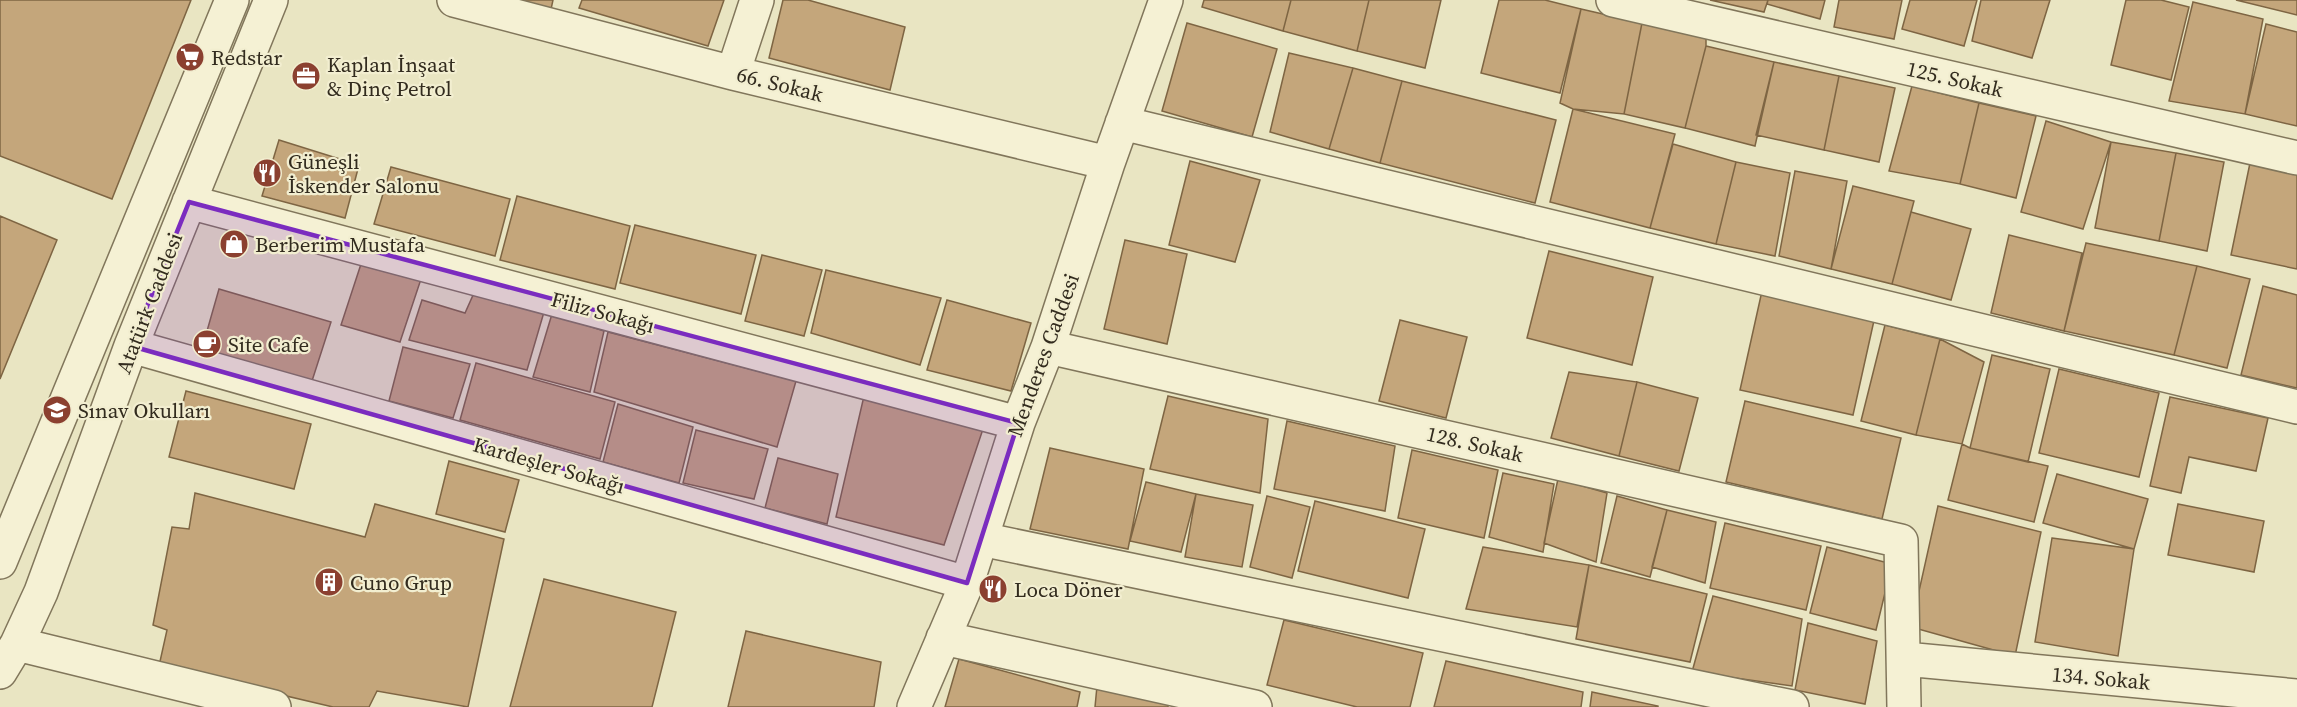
<svg xmlns="http://www.w3.org/2000/svg" width="2297" height="707" viewBox="0 0 2297 707" font-family="'Source Serif 4',serif">
  <style>
    .building { fill: #c4a67b; stroke: #7e6543; stroke-width: 1.5 }
    .lines { fill: none; stroke-linecap: round; stroke-linejoin: round }
    .minor-casing { stroke: #81765b; stroke-width: 36 }
    .minor { stroke: #f5f1d4; stroke-width: 33 }
    .marked { fill: #7b2cbf; fill-opacity: 0.2; stroke: #7b2cbf; stroke-width: 4.5; stroke-linejoin: round }
    .labels { text-anchor: middle; dominant-baseline: central; stroke-width: 4.5; stroke-linejoin: round; paint-order: stroke }
    .poi-label { font-size: 21px; fill: #322b1e; stroke: #f2eed0; text-anchor: start }
    .street-label { font-size: 21px; fill: #322b1e; stroke: #f2eed0 }
  </style>
  <rect width="100%" height="100%" fill="#e9e5c2"/>
  <path class="building" d="M0,0H191L112,199L0,156Z
    M499,0H553L550,14Z
    M582,0H724L708,46L579,8Z
    M783,0H808L905,27L890,90L769,58Z
    M1204,0H1291L1283,31L1202,7Z
    M1291,0H1369L1357,51L1283,31Z
    M1369,0H1441L1425,68L1357,51Z
    M1499,0H1545L1581,9L1560,93L1481,73Z
    M1710,0H1768L1764,12Z
    M1768,0H1825L1820,19L1767,4Z
    M1839,0H1902L1894,39L1834,27Z
    M1910,0H1977L1964,46L1902,29Z
    M1981,0H2050L2032,58L1972,41Z
    M2126,0H2161L2189,7L2171,80L2111,65Z
    M2236,0H2297V15Z
    M2193,2L2263,19L2245,114L2169,101Z
    M1581,9L1642,23L1624,114L1573,109L1560,103Z
    M1187,23L1277,49L1252,137L1162,111Z
    M1642,23L1706,35V46L1685,128L1624,114Z
    M2266,24L2297,32V126L2245,114Z
    M1706,46L1774,62L1755,146L1685,128Z
    M1289,53L1353,68L1329,149L1270,132Z
    M1774,62L1839,76L1824,150L1756,135Z
    M1353,68L1402,81L1380,163L1329,149Z
    M1839,76L1895,88L1879,162L1824,150Z
    M1402,81L1556,120L1535,203L1380,163Z
    M1912,86L1979,103L1960,184L1889,171Z
    M1979,103L2036,116L2016,198L1960,184Z
    M1573,109L1675,134L1650,228L1550,202Z
    M2046,121L2111,142L2083,229L2021,212Z
    M279,140L359,165L345,218L262,196Z
    M2111,142L2176,153L2159,241L2095,228Z
    M1673,144L1736,162L1716,244L1650,228Z
    M2176,153L2224,162L2207,251L2159,241Z
    M1190,161L1260,180L1235,262L1169,245Z
    M1736,162L1790,173L1775,256L1716,244Z
    M2250,163L2297,174V269L2231,255Z
    M391,167L510,199L495,256L374,224Z
    M1795,171L1847,181L1831,269L1779,256Z
    M1853,186L1914,201L1892,284L1831,269Z
    M517,196L630,226L615,289L500,260Z
    M1911,212L1971,229L1951,300L1892,284Z
    M0,216L57,240L0,379Z
    M635,225L756,255L741,314L620,283Z
    M2009,235L2082,253L2064,331L1991,313Z
    M1125,240L1187,254L1167,344L1104,329Z
    M2086,243L2197,266L2174,355L2064,331Z
    M1549,251L1653,277L1632,365L1527,338Z
    M762,255L822,270L804,336L745,321Z
    M362,261L421,279L400,342L341,325Z
    M2197,266L2250,279L2227,368L2174,355Z
    M826,270L941,298L920,365L811,333Z
    M2263,286L2297,295V388L2241,375Z
    M219,289L331,322L311,384L201,352Z
    M1762,291L1875,316L1853,415L1740,390Z
    M474,293L544,312L527,370L409,340L422,300L465,313Z
    M947,300L1031,323L1011,391L927,370Z
    M552,314L604,331L590,392L533,377Z
    M1400,320L1467,337L1446,418L1379,401Z
    M1885,325L1940,339L1916,435L1861,421Z
    M608,332L796,381L777,447L594,392Z
    M1940,339L1984,362L1962,444L1916,435Z
    M403,347L470,364L453,418L389,401Z
    M1992,355L2050,369L2028,462L1970,448Z
    M476,363L615,402L600,459L460,420Z
    M2059,369L2159,393L2139,477L2039,453Z
    M1569,372L1637,382L1619,456L1551,438Z
    M1637,382L1698,398L1679,471L1619,456Z
    M186,391L311,424L294,489L169,457Z
    M864,396L983,429L944,545L836,517Z
    M1168,396L1268,419L1260,493L1150,469Z
    M2170,397L2268,418L2256,471L2189,457L2181,493L2150,486Z
    M1745,401L1901,438L1882,519L1726,482Z
    M618,404L693,427L679,483L603,462Z
    M1287,421L1395,446L1385,511L1274,489Z
    M696,430L768,449L754,499L683,483Z
    M1962,444L1970,448L2048,466L2034,522L1948,500Z
    M1050,448L1144,469L1128,549L1030,529Z
    M1412,450L1498,470L1484,538L1398,518Z
    M778,458L838,474L827,524L765,508Z
    M449,461L519,480L505,532L436,514Z
    M1503,473L1554,484L1543,552L1489,537Z
    M2057,474L2148,499L2134,549L2043,523Z
    M1558,479L1607,493L1596,562L1544,543Z
    M1146,482L1196,494L1181,552L1130,541Z
    M195,493L365,537L375,504L504,539L468,707L377,691L369,707H333L159,666L167,630L153,625L172,527L189,529Z
    M1196,494L1253,505L1242,567L1185,557Z
    M1267,496L1310,507L1292,578L1250,567Z
    M1617,496L1667,510L1650,577L1601,563Z
    M1315,501L1425,529L1408,598L1298,571Z
    M2178,504L2264,521L2254,572L2168,555Z
    M1938,506L2041,532L2015,656L1911,627Z
    M1667,510L1716,522L1705,583L1652,567Z
    M1725,523L1821,546L1806,610L1710,588Z
    M2052,538L2134,549L2118,656L2035,642Z
    M1483,547L1589,565L1577,627L1466,609Z
    M1827,547L1892,564L1876,630L1810,613Z
    M1589,565L1707,594L1690,662L1576,639Z
    M544,579L676,612L652,707H510Z
    M1713,596L1802,619L1792,686L1692,672Z
    M1284,620L1423,653L1410,707H1357L1267,685Z
    M1808,623L1877,641L1865,704L1795,690Z
    M746,631L881,662L874,707H728Z
    M959,659L1080,692L1077,707H945Z
    M1446,661L1583,692L1581,707H1434Z
    M1097,686L1169,698L1168,707H1095Z
    M1592,692L1658,706V707H1590Z"/>
  <g class="lines">
    <g class="minor-casing">
      <path id="minor" d="M454,0L733,73L1108,163
        M1613,0L2297,158
        M733,73L757,0
        M1122,123L2297,407
        M189,202L1018,423
        M131,346L967,583
        M1048,347L1901,541L1904,707
        M981,539L1792,707
        M0,562L232,0
        M943,638L1255,707
        M17,644L274,707
        M1905,659L2297,696
        M0,672L17,644L41,592L131,346L271,0
        M914,707L967,583L1018,423L1048,347L1108,163L1166,0"/>
    </g>
    <use href="#minor" class="minor"/>
  </g>
  <path class="marked" d="M189,202L1018,423L967,583L131,346Z"/>
  <defs>
    <g id="supermarket-disc" transform="scale(1.5)"><circle r="9.5" fill="#8b4030" stroke="#f2eed0"/><path d="M-6-5.5h2.5l.6 2H6L4.5 2H-2.5L-4.4-4H-6ZM-1.5 3.2a1.3 1.3 0 1 0 .1 0ZM3 3.2a1.3 1.3 0 1 0 .1 0Z" fill="#fff"/></g>
    <g id="office-disc" transform="scale(1.5)"><circle r="9.5" fill="#8b4030" stroke="#f2eed0"/><path d="M-6-3h4V-5.5h4V-3h4V5H-6ZM-1-4.5V-3h2v-1.5ZM-6 0V1H6V0Z" fill="#fff"/></g>
    <g id="restaurant-disc" transform="scale(1.5)"><circle r="9.5" fill="#8b4030" stroke="#f2eed0"/><path d="M-5-6h1v4h1v-4h1v4h1v-4h1v5L-1.5 .5V6h-2V.5L-5-1ZM5-6V6H3V1.5H1.5Q1.5-4 5-6Z" fill="#fff"/></g>
    <g id="shop-disc" transform="scale(1.5)"><circle r="9.5" fill="#8b4030" stroke="#f2eed0"/><path d="M-5-2.5h2.3a2.7 3.5 0 0 1 5.4 0H5L5.5 6h-11ZM-1.5-2.5h3a1.5 2.3 0 0 0-3 0Z" fill="#fff"/></g>
    <g id="cafe-disc" transform="scale(1.5)"><circle r="9.5" fill="#8b4030" stroke="#f2eed0"/><path d="M-5.5-4.5H6V0H3Q3 3.5 0 3.5H-2.5Q-5.5 3.5-5.5 0ZM3-3.2v2h1.7v-2ZM-6 4.5H4V6H-6Z" fill="#fff"/></g>
    <g id="school-disc" transform="scale(1.5)"><circle r="9.5" fill="#8b4030" stroke="#f2eed0"/><path d="M0-5L7-2L0 1L-7-2ZM-4 1L0 2.5L4 1V4Q0 6-4 4Z" fill="#fff"/></g>
    <g id="building-disc" transform="scale(1.5)"><circle r="9.5" fill="#8b4030" stroke="#f2eed0"/><path d="M-4-6H4V6H1V3H-1V6H-4ZM-2.5-4.3h1.7v1.8h-1.7ZM.8-4.3h1.7v1.8H.8ZM-2.5-1h1.7V.8h-1.7ZM.8-1h1.7V.8H.8Z" fill="#fff"/></g>
  </defs>
  <g fill-rule="evenodd">
    <use href="#supermarket-disc" x="190" y="57"/>
    <use href="#office-disc" x="306" y="76"/>
    <use href="#restaurant-disc" x="267" y="173"/>
    <use href="#shop-disc" x="234" y="244"/>
    <use href="#cafe-disc" x="207" y="344"/>
    <use href="#school-disc" x="57" y="410"/>
    <use href="#building-disc" x="329" y="582"/>
    <use href="#restaurant-disc" x="993" y="589"/>
  </g>
  <g class="labels">
    <g class="poi-label">
      <text x="211" y="57">Redstar</text>
      <text x="327" y="64">Kaplan İnşaat<tspan x="327" dy="24">&amp; Dinç Petrol</tspan></text>
      <text x="288" y="161">Güneşli<tspan x="288" dy="24">İskender Salonu</tspan></text>
      <text x="255" y="244">Berberim Mustafa</text>
      <text x="228" y="344">Site Cafe</text>
      <text x="78" y="410">Sınav Okulları</text>
      <text x="350" y="582">Cuno Grup</text>
      <text x="1014" y="589">Loca Döner</text>
    </g>
    <g class="street-label">
      <text transform="translate(1955 79) rotate(13)">125. Sokak</text>
      <text transform="translate(780 84) rotate(14)">66. Sokak</text>
      <text transform="translate(149 303) rotate(-69)">Atatürk Caddesi</text>
      <text transform="translate(603 312) rotate(15)">Filiz Sokağı</text>
      <text transform="translate(1043 355) rotate(-70)">Menderes Caddesi</text>
      <text transform="translate(1475 444) rotate(13)">128. Sokak</text>
      <text transform="translate(549 465) rotate(16)">Kardeşler Sokağı</text>
      <text transform="translate(2101 678) rotate(5)">134. Sokak</text>
    </g>
  </g>
</svg>
